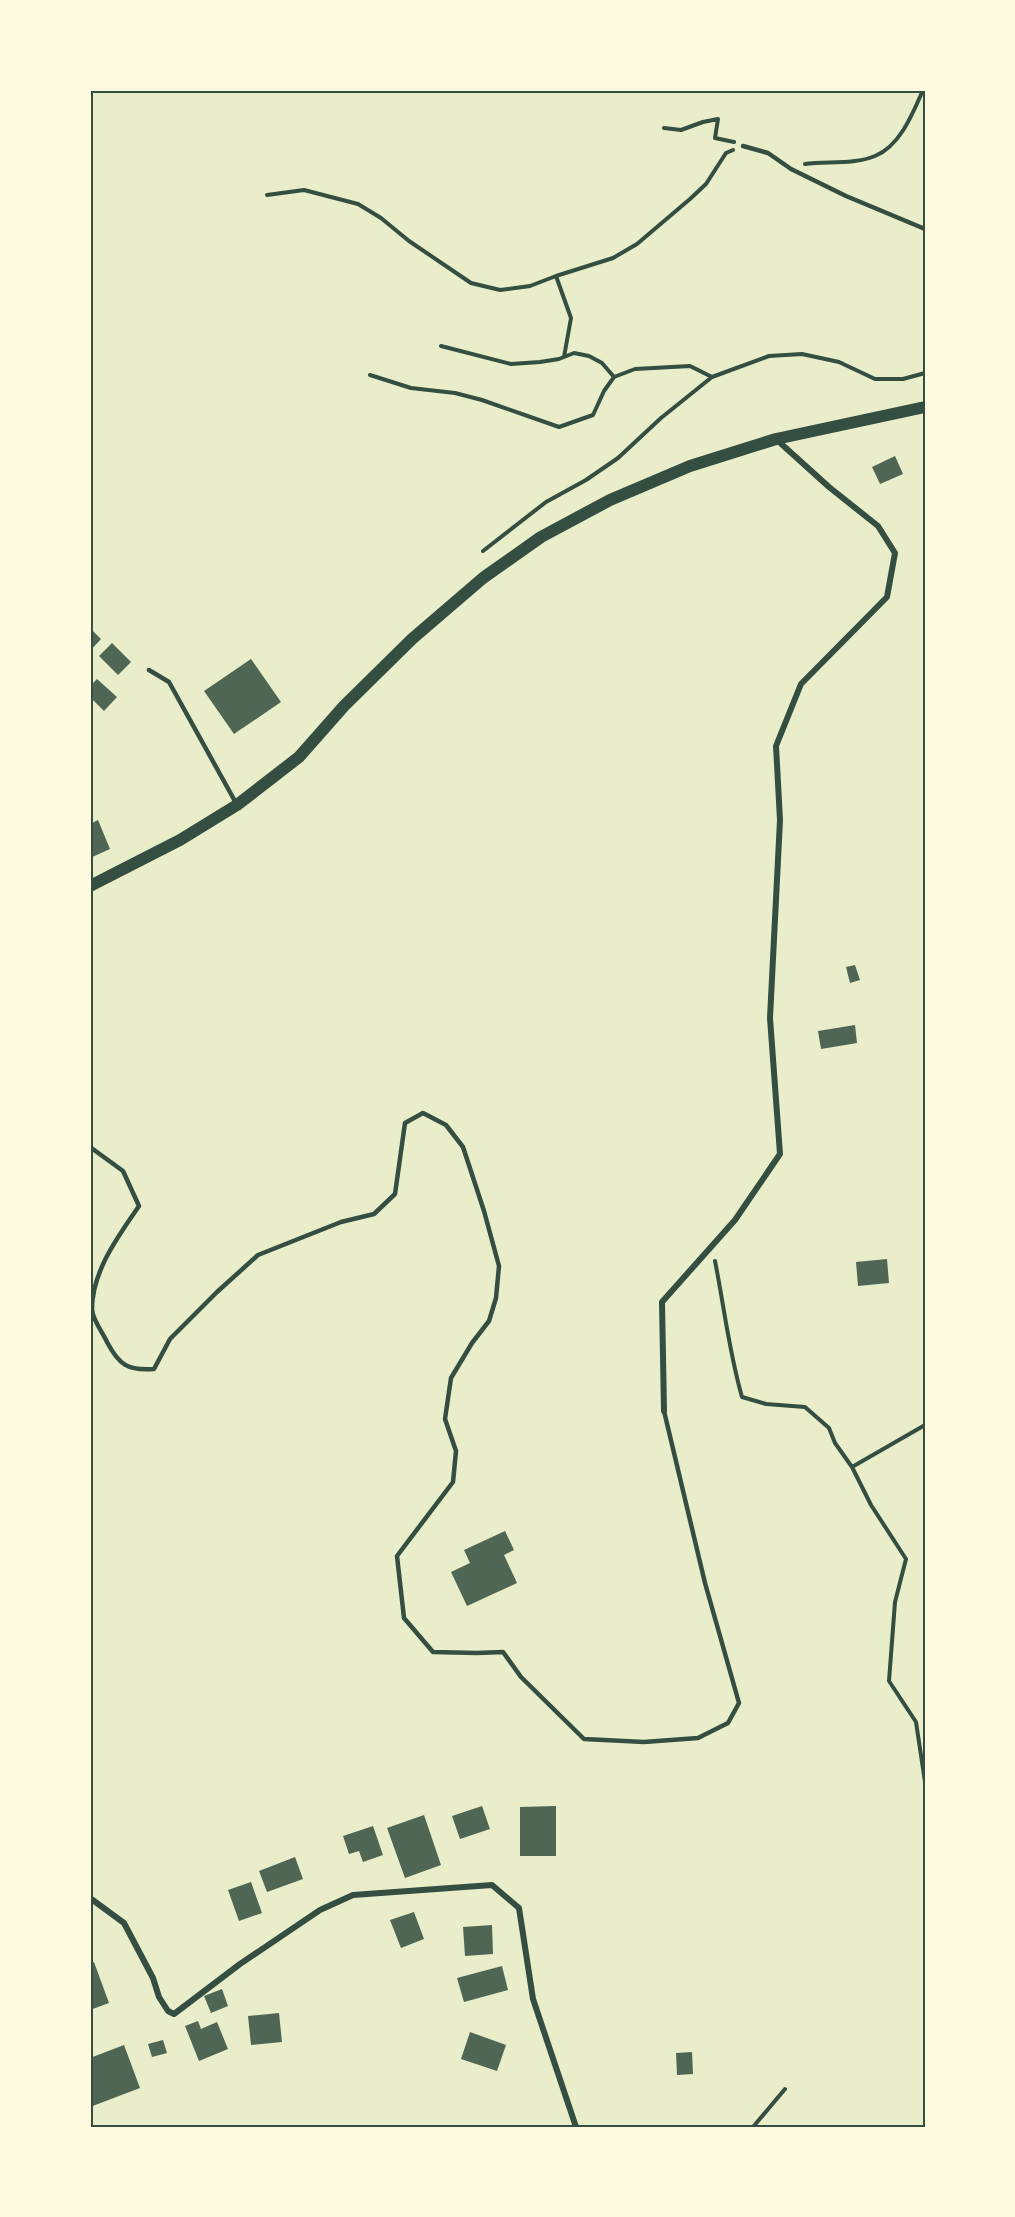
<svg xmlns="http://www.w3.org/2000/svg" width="1015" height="2217" viewBox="0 0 1015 2217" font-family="Signika,sans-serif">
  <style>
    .building { fill: #4f6655 }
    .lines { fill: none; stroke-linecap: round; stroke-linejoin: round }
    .path { stroke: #344e41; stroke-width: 4 }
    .service { stroke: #344e41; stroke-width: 4.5 }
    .minor { stroke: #344e41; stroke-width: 6 }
    .secondary { stroke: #344e41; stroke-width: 12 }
    .neatline { fill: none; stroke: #344e41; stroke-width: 2 }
  </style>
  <rect width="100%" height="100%" fill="#e9edc9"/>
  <path class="building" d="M895,456L903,474L880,484L872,467Z
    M90,628L101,639L90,651Z
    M112,643L131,662L118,675L99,656Z
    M251,659L281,702L234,734L204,691Z
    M97,679L117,697L104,711L90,697V686Z
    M98,820L110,849L90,858V824Z
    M855,965L860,980L850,983L846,967Z
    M855,1025L857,1043L821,1049L818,1031Z
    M887,1259L889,1283L858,1286L856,1262Z
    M505,1531L514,1550L504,1555L517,1583L467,1606L451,1572L470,1563L464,1550Z
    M482,1806L490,1829L460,1839L452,1816Z
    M556,1806V1856H520V1807Z
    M424,1815L441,1865L405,1878L387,1828Z
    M373,1826L383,1855L363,1862L359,1851L349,1854L343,1836Z
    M295,1857L303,1879L267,1892L259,1871Z
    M251,1882L262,1913L239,1921L228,1890Z
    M414,1912L424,1939L401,1948L390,1920Z
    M492,1925L493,1954L465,1956L463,1927Z
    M94,1962L109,2003L90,2010V1963Z
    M502,1966L508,1990L464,2002L457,1978Z
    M222,1989L228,2006L211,2013L204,1996Z
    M279,2013L282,2042L251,2045L248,2016Z
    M198,2021L201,2029L217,2022L228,2049L199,2061L185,2026Z
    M470,2032L506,2045L497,2071L461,2059Z
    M163,2040L167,2053L152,2057L148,2044Z
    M124,2045L140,2088L90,2107V2058Z
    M692,2052L693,2074L677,2075L676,2053Z"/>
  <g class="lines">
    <path class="path" d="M664,128L681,130L703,122L718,119L715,138L734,142
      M805,164C827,161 854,165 875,156C900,146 913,113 923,90
      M267,195L304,190L358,204L381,218L409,241L471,283L500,290L530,286L556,276L571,318L564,357
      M556,276L613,258L637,244L690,199L706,184L726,153L733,150
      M441,346L511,364L540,362L559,359L574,353L589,356L602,363L614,377
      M370,375L411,388L455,393L482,400L559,427L593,415L604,391L614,377L635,369L690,366L712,377
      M483,551L546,502L586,480L618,458L661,418L712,377L769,356L802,354L839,362L875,379H903L925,373
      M715,1261C724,1306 729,1352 742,1397L766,1404L805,1407L829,1428L835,1443L852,1467L871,1505L906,1559L895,1602L889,1681L916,1722L925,1782
      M852,1467L925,1425
      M753,2127L785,2089"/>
    <path class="service" d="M743,146L768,153L791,169L846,196L925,229
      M149,670L169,682L236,803
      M90,1147L123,1171L139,1206C119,1235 92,1271 92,1309C92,1319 103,1333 107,1342C119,1365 128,1371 154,1369L170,1339L217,1292L258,1255L341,1222L374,1214L395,1194L405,1123L423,1113L446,1125L463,1147L484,1211L499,1266L496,1298L489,1321L472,1343L451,1378L445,1419L456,1451L453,1482L397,1556L404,1618L433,1652L477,1653L503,1652L521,1677L584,1739L644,1742L698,1738L728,1723L739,1703L705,1583L664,1411"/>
    <path class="minor" d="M664,1411L662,1302L735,1220L780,1154L770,1018L780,820L776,746L801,684L887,597L895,553L878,526L829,487L777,440
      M90,1898L124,1923L153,1978L159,1997L168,2011L174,2014L240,1964L320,1910L353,1895L492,1885L519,1908L533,1999L576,2127"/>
    <path class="secondary" d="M90,886L180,840L237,805L299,757L344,706L412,639L483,578L541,537L610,500L690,466L776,439L925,407"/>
  </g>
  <rect width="1015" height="2217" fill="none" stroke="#fefae0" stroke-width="183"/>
  <rect x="92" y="92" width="832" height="2034" class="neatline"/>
</svg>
